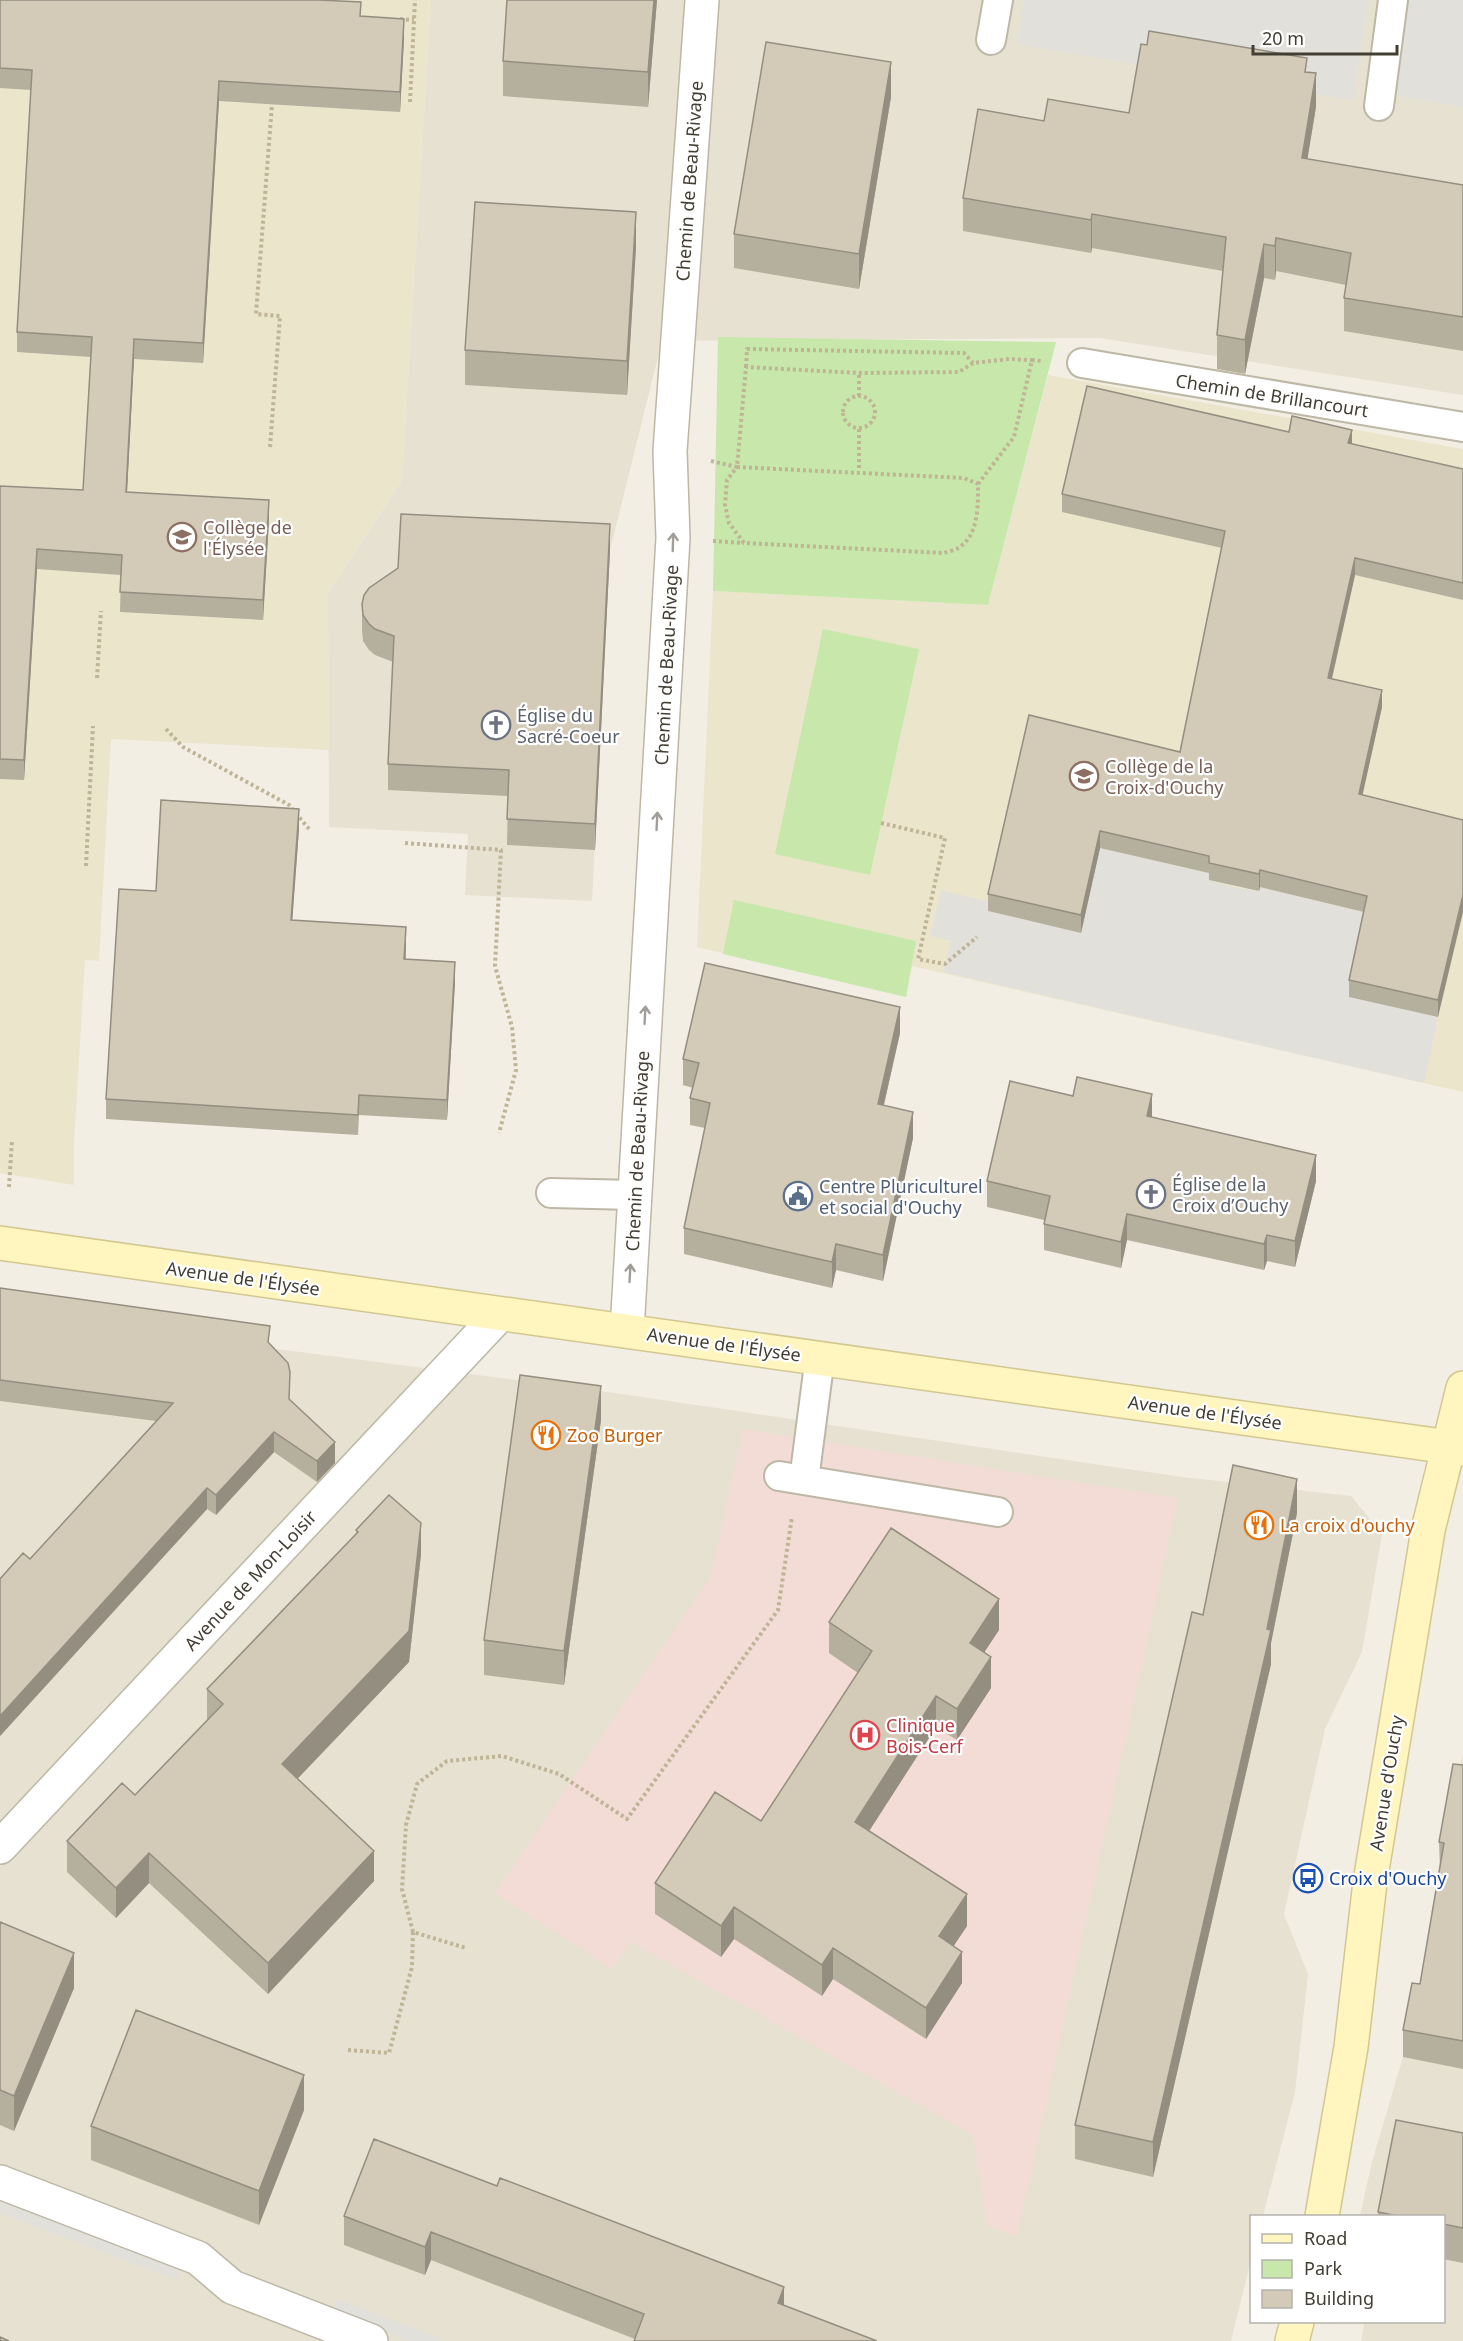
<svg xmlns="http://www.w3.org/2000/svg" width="1463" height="2341" viewBox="0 0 1463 2341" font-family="'Noto Sans',sans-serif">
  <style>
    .residential { fill: #e6e1d0 }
    .education { fill: #ebe5cc }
    .medical { fill: #f3dcd5 }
    .green { fill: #c7e8aa }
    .parking { fill: #e2e0db }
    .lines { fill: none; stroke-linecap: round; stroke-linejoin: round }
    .lane-casing { stroke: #bdb7a5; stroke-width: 32 }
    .street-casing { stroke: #bdb7a5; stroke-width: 36 }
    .secondary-casing { stroke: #d3c791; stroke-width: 36 }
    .path { stroke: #bfb496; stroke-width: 4; stroke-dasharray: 3 3; stroke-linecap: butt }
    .lane { stroke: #fff; stroke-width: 28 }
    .street { stroke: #fff; stroke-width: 33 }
    .secondary { stroke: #fff5bf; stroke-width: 33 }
    .wall { fill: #b5af9e }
    .shaded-wall { fill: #948e81 }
    .building { fill: #d3cbb8; stroke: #948e81; stroke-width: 1.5 }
    .oneway { stroke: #a19e99 }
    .labels { text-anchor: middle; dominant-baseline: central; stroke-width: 4.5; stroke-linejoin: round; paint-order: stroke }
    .street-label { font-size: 18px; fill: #433e33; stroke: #fff }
    .education-label { font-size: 18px; fill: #785e54; stroke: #fff; text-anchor: start }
    .worship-label { font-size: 18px; fill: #5b616d; stroke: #fff; text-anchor: start }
    .service-label { font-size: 18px; fill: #4e5e75; stroke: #fff; text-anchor: start }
    .food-label { font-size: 18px; fill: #c56008; stroke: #fff; text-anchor: start }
    .health-label { font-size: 18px; fill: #be3a42; stroke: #fff; text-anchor: start }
    .transit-label { font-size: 18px; fill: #164399; stroke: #fff; text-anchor: start }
  </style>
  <rect width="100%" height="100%" fill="#f2eee3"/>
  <path class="residential" d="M431,0H1463V395L1100,338L662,341L610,550L592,901L465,895L468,834L329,827L328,593L402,480Z
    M0,1313L615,1393L1182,1477L1351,1496L1382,1534L1362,1652L1325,1729L1284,1914L1308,1974L1295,2092L1263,2216H1252L1251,2260L1231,2341H0Z
    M1463,1754V2341H1361L1364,2325L1362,2322H1444V2216H1360L1372,2162L1403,2057L1412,2010L1426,1980L1437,1914L1439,1869L1453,1791Z"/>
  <path class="education" d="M0,0H431L402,480L328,593L329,750L111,739L99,961L85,960L74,1144V1185L0,1173Z
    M1048,375L1463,449V1092L912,966L906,997L697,947L713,591L988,605Z"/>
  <path class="medical" d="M743,1429L1178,1498L1017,2236L988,2226L973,2135L631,1942L612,1969L495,1893L711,1576Z"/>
  <path class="green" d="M718,337L1056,342L988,605L713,591Z
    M823,629L919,649L870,875L775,854Z
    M734,900L916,941L906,997L723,954Z"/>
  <path class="parking" d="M1024,0H1368L1353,100L1017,44Z
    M1408,0H1463V107L1397,96Z
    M1100,848L1209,873V880L1231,887L1259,891L1260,887L1367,913L1438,1017L1424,1083L943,972L951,941L930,936L941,890L990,902L988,911L1081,932Z
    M0,2198L181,2268L176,2280L0,2213Z
    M338,2299L447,2341H411L333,2311Z"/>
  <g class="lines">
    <g class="lane-casing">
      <path id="lane" d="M991,40L998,0
        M1379,106L1393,0
        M1082,363L1463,427
        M551,1193L634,1195
        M779,1476L998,1512
        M804,1480L820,1357"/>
    </g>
    <g class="street-casing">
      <path id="street" d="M627,1331L673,538L670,451L702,0
        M0,1847L500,1314
        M0,2182L198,2258L232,2287L371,2341"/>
    </g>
    <g class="secondary-casing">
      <path id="secondary" d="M0,1243L1463,1449
        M1322,2216L1351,2047L1370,1882L1422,1567L1428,1530L1463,1388
        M1292,2341L1297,2322"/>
    </g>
    <path class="path" d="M400,19L414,20
      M410,102L415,0
      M746,367L747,349L964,353L973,363
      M843 412a16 16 0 1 1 32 0a16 16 0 1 1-32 0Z
      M859,396V373
      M859,429V471
      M270,447L280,316L256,314L272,104
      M711,461L737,467L746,367L859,373L959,372L973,363L1009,359L1032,360
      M737,467L964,478L978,484C978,503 979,533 961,546C957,550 949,551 944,553L744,543L729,523L725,505L727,480Z
      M978,484L1014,437L1032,360L1042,361
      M713,541L744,543
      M97,678L101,611
      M166,729L183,747L289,805L309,829
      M881,823L945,838L918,959L945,964L977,937
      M405,843L501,850L495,966L512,1027L516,1070L499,1133
      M86,866L93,726
      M9,1187L12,1140
      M413,1932L402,1889L406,1825L417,1784L447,1761L502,1756L559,1774L627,1819L778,1610L792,1517
      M348,2050L389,2053L412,1967L413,1932L466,1948"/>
    <use href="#lane" class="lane"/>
    <use href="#street" class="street"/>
    <use href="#secondary" class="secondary"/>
  </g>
  <path class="wall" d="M0,0L361,17L404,39L400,112L219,101L203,363L134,359L127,492L269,520L263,620L120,612L121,575L37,569L24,780L0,779V486L83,490L91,357L17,352V332L31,90L0,88Z
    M657,0L648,107L503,96V61Z
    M1307,72L1316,107L1307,159L1463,185V351L1344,331V298L1346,285L1276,271L1275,280L1264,278L1245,374L1217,369V335L1223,271L1092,248L1091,253L963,231V198L1044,121L1129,113Z
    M891,97L859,289L734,268V234Z
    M636,247L627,395L465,385V350Z
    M1289,432L1352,444L1463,469V600L1355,575L1332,679L1382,707L1362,795L1463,820L1438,1017L1349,997V980L1364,912L1260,887L1259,891L1209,880V873L1100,848L1081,933L988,911V894L1180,752L1222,548L1062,512V494Z
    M610,550L595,850L507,845L508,796L388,790V764L393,662L375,655L369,650L363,641L362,630V604Z
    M299,829L292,920L406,947V959L455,982L447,1120L359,1115L358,1135L106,1119V1099L156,891Z
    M900,1033L884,1105L913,1138L883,1281L836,1270L832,1288L684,1254V1228L705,1128L690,1125V1098L693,1088L683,1085V1059Z
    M1152,1117L1316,1181L1295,1267L1267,1261L1264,1270L1127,1240L1121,1268L1044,1250V1220L987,1207V1181Z
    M0,1288L270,1344L290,1400L335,1463L317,1482L274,1452L216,1515L207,1509L0,1736V1579L30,1559L156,1421L0,1401Z
    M601,1420L564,1685L484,1675V1640Z
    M1297,1513L1271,1643V1664L1153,2177L1075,2159V2125L1203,1615Z
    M356,1530L421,1554L409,1662L297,1779L374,1881L268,1994L149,1883L116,1918L67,1872V1841L135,1795L207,1720V1689L356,1534Z
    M829,1622L999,1630L984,1652L991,1688L957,1740L936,1727L869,1831L967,1926L953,1946L962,1983L926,2039L833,1979L822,1996L734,1939L721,1957L655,1914V1883L761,1821L858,1673L829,1653Z
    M1463,1765V2069L1403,2057V2030L1420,1984L1440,1869L1439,1842Z
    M0,1922L74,1988L14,2131L0,2125Z
    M304,2110L259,2225L91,2160V2126Z
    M1463,2133V2263L1443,2259V2217H1378V2212Z
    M497,2186L784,2287L635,2339L431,2260L425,2275L344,2245V2216Z"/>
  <path class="shaded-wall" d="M654,0H657L648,107V72Z
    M404,19V39L400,112V92Z
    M891,62V97L859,289V254Z
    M1316,73V107L1302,192V158Z
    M219,81V101L203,363V343Z
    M636,212V247L627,395V361Z
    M1092,214V248L1091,253V220Z
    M1276,238V271L1275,280V246Z
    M1264,244V278L1245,374V340Z
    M134,339V359L126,512V492Z
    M1352,430V447L1348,443Z
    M269,500V520L263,620V600Z
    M610,524V550L595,850V824Z
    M37,549V569L24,780V760Z
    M1355,558V575L1328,695V678Z
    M1382,690V707L1359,811V794Z
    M299,809V829L291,939V920Z
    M1100,831V848L1081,933V915Z
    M1260,870V887L1259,891V874Z
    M1463,895V912L1438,1017V1000Z
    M406,927V947L404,979V959Z
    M455,962V982L447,1120V1100Z
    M900,1007V1033L878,1130V1104Z
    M1152,1094V1120L1147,1116Z
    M913,1112V1138L883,1281V1255Z
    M1316,1155V1181L1295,1267V1241Z
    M1127,1214V1240L1121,1268V1242Z
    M1267,1235V1261L1264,1270V1244Z
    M836,1244V1270L832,1288V1262Z
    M601,1386V1420L564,1685V1651Z
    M274,1432V1452L216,1515V1495Z
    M335,1442V1463L317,1482V1461Z
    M1297,1479V1513L1271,1643V1664L1153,2177V2142L1267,1629Z
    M207,1488V1509L0,1736V1716Z
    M421,1523V1554L409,1662L282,1795V1764Z
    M999,1599V1630L970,1674V1643Z
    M991,1657V1688L957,1740V1709Z
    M936,1696V1727L855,1853V1822Z
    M374,1851V1881L268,1994V1963Z
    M149,1853V1883L116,1918V1888Z
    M967,1894V1926L939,1968V1936Z
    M734,1907V1939L721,1957V1926Z
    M833,1948V1979L822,1996V1965Z
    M962,1952V1983L926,2039V2008Z
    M74,1953V1988L14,2131V2096Z
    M304,2075V2110L259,2225V2191Z
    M431,2232V2260L425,2275V2247Z
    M784,2287V2315L778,2303Z"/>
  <path class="building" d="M0,0H319L361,2L360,16L404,19L400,92L219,81L203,343L134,339L126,492L269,500L263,600L120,592L122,555L37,549L24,760L0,759V486L83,490L92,337L17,332L32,70L0,68Z
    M507,0H654L648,72L503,61Z
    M1149,31L1307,58L1305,72L1316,73L1302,158L1463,185V317L1344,298L1351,253L1276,238L1275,246L1264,244L1245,340L1217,335L1226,237L1092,214L1091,220L963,198L978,109L1044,121L1048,99L1129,113L1141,44L1147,45Z
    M766,42L891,62L859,254L734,234Z
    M475,202L636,212L627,361L465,350Z
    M1087,386L1289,432L1292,416L1352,430L1348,443L1463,469V583L1355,558L1328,678L1382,690L1359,794L1463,820V895L1438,1000L1349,980L1367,896L1260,870L1259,874L1209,863V856L1100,831L1081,915L988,894L1029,715L1180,752L1225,531L1062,494Z
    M401,514L610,524L595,824L507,819L509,770L388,764L394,636L375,629L369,624L363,615L362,604L364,595L369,588L398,568Z
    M161,800L299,809L291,920L406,927L404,959L455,962L447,1100L359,1095L358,1115L106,1099L119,889L156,891Z
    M705,963L900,1007L878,1104L913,1112L883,1255L836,1244L832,1262L684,1228L710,1103L690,1098L699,1063L683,1059Z
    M1077,1077L1152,1094L1147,1116L1316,1155L1295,1241L1267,1235L1264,1244L1127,1214L1121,1242L1044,1224L1050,1196L987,1181L1010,1081L1073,1096Z
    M0,1288L270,1326L268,1342L288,1363L290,1372L289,1399L335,1442L317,1461L274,1432L216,1495L207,1488L0,1716V1579L23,1553L30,1559L173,1403L0,1380Z
    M520,1375L601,1386L564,1651L484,1640Z
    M1233,1465L1297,1479L1267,1629L1271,1630L1153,2142L1075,2125L1192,1612L1203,1615Z
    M389,1495L421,1523L409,1631L282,1764L374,1851L268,1963L149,1853L116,1888L67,1841L122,1783L135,1795L223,1704L207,1689L358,1532L356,1530Z
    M891,1528L999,1599L970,1643L991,1657L957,1709L936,1696L855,1822L967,1894L939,1936L962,1952L926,2008L833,1948L822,1965L734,1907L721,1926L655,1883L715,1792L761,1821L872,1651L829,1622Z
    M1453,1764L1463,1765V2041L1403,2030L1412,1983L1420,1984L1444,1843L1439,1842Z
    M0,1922L74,1953L14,2096L0,2090Z
    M136,2010L304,2075L259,2191L91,2126Z
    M1396,2120L1463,2133V2228L1443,2224V2217H1403L1378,2212Z
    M374,2139L497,2186L500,2178L784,2287L778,2303L877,2341H634L644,2314L431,2232L425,2247L344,2216Z
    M0,2337L9,2341H0Z"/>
  <defs><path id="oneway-shaft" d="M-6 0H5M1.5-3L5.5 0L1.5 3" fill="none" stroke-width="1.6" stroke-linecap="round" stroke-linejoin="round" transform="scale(1.5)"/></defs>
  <g class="oneway">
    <use href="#oneway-shaft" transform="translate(673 542) rotate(-88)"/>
    <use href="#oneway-shaft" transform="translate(657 821) rotate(-87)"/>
    <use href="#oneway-shaft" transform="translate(645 1015) rotate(-87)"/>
    <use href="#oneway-shaft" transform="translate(630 1273) rotate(-87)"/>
  </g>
  <defs>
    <g id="school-ring" transform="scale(1.5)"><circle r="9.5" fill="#fff" stroke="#8d6e63" stroke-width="1.5"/><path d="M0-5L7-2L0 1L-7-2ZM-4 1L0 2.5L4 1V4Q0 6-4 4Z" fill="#8d6e63"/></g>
    <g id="church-ring" transform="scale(1.5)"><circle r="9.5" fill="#fff" stroke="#6b7280" stroke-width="1.5"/><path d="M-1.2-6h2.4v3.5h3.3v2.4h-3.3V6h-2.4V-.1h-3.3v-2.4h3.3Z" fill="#6b7280"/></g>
    <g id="civic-ring" transform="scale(1.5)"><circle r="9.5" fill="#fff" stroke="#5c6f8a" stroke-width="1.5"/><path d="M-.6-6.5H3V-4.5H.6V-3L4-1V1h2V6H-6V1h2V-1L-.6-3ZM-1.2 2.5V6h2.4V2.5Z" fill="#5c6f8a"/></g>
    <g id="restaurant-ring" transform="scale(1.5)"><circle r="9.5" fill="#fff" stroke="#e8710a" stroke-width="1.5"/><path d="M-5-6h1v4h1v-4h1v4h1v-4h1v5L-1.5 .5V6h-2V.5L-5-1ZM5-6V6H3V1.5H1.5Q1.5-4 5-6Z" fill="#e8710a"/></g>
    <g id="hospital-ring" transform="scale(1.5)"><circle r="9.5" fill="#fff" stroke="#e0444e" stroke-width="1.5"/><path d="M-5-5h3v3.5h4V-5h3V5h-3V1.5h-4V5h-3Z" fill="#e0444e"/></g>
    <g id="bus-ring" transform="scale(1.5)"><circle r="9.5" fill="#fff" stroke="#1a4fb4" stroke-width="1.5"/><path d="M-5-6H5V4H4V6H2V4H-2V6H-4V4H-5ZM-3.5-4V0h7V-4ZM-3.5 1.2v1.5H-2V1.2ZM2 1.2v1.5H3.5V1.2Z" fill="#1a4fb4"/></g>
  </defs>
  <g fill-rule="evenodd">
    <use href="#school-ring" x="182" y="537"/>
    <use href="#church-ring" x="496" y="725"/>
    <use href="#school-ring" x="1084" y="776"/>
    <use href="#church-ring" x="1151" y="1194"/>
    <use href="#civic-ring" x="798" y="1196"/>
    <use href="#restaurant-ring" x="546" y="1435"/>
    <use href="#restaurant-ring" x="1259" y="1525"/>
    <use href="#hospital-ring" x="865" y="1735"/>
    <use href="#bus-ring" x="1308" y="1878"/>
  </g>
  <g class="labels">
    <g class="street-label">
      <text transform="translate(689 181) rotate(-86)">Chemin de Beau-Rivage</text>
      <text transform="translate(1272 395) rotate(9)">Chemin de Brillancourt</text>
      <text transform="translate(666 665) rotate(-87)">Chemin de Beau-Rivage</text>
      <text transform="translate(637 1151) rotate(-87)">Chemin de Beau-Rivage</text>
      <text transform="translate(243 1278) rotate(8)">Avenue de l'Élysée</text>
      <text transform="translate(724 1344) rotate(8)">Avenue de l'Élysée</text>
      <text transform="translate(1205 1412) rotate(8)">Avenue de l'Élysée</text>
      <text transform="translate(250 1580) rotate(-47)">Avenue de Mon-Loisir</text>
      <text transform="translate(1386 1783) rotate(-81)">Avenue d'Ouchy</text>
    </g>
    <g class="education-label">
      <text x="203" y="527">Collège de<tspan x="203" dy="21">l'Élysée</tspan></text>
      <text x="1105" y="766">Collège de la<tspan x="1105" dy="21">Croix-d'Ouchy</tspan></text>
    </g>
    <g class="worship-label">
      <text x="517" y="715">Église du<tspan x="517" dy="21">Sacré-Coeur</tspan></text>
      <text x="1172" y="1184">Église de la<tspan x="1172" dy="21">Croix d’Ouchy</tspan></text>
    </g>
    <g class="service-label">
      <text x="819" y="1186">Centre Pluriculturel<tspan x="819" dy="21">et social d'Ouchy</tspan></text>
    </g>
    <g class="food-label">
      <text x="567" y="1435">Zoo Burger</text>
      <text x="1280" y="1525">La croix d'ouchy</text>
    </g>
    <g class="health-label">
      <text x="886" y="1725">Clinique<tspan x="886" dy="21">Bois-Cerf</tspan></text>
    </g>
    <g class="transit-label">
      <text x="1329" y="1878">Croix d'Ouchy</text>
    </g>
  </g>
  <rect x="1250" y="2215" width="195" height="108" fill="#ffffff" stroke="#b4b2ad" stroke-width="1.5"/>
  <rect x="1262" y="2234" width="30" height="9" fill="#fff5bf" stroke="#b4b2ad" stroke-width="1.5"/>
  <text x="1304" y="2245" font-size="18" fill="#433e33">Road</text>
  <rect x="1262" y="2260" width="30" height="18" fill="#c7e8aa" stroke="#b4b2ad" stroke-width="1.5"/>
  <text x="1304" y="2275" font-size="18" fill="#433e33">Park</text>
  <rect x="1262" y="2290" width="30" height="18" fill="#d3cbb8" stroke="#b4b2ad" stroke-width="1.5"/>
  <text x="1304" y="2305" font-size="18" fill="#433e33">Building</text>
  <path d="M1253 45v9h144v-9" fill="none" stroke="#433e33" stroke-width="3"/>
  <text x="1262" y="45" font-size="18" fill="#433e33" stroke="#ffffff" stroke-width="4.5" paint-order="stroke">20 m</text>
</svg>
